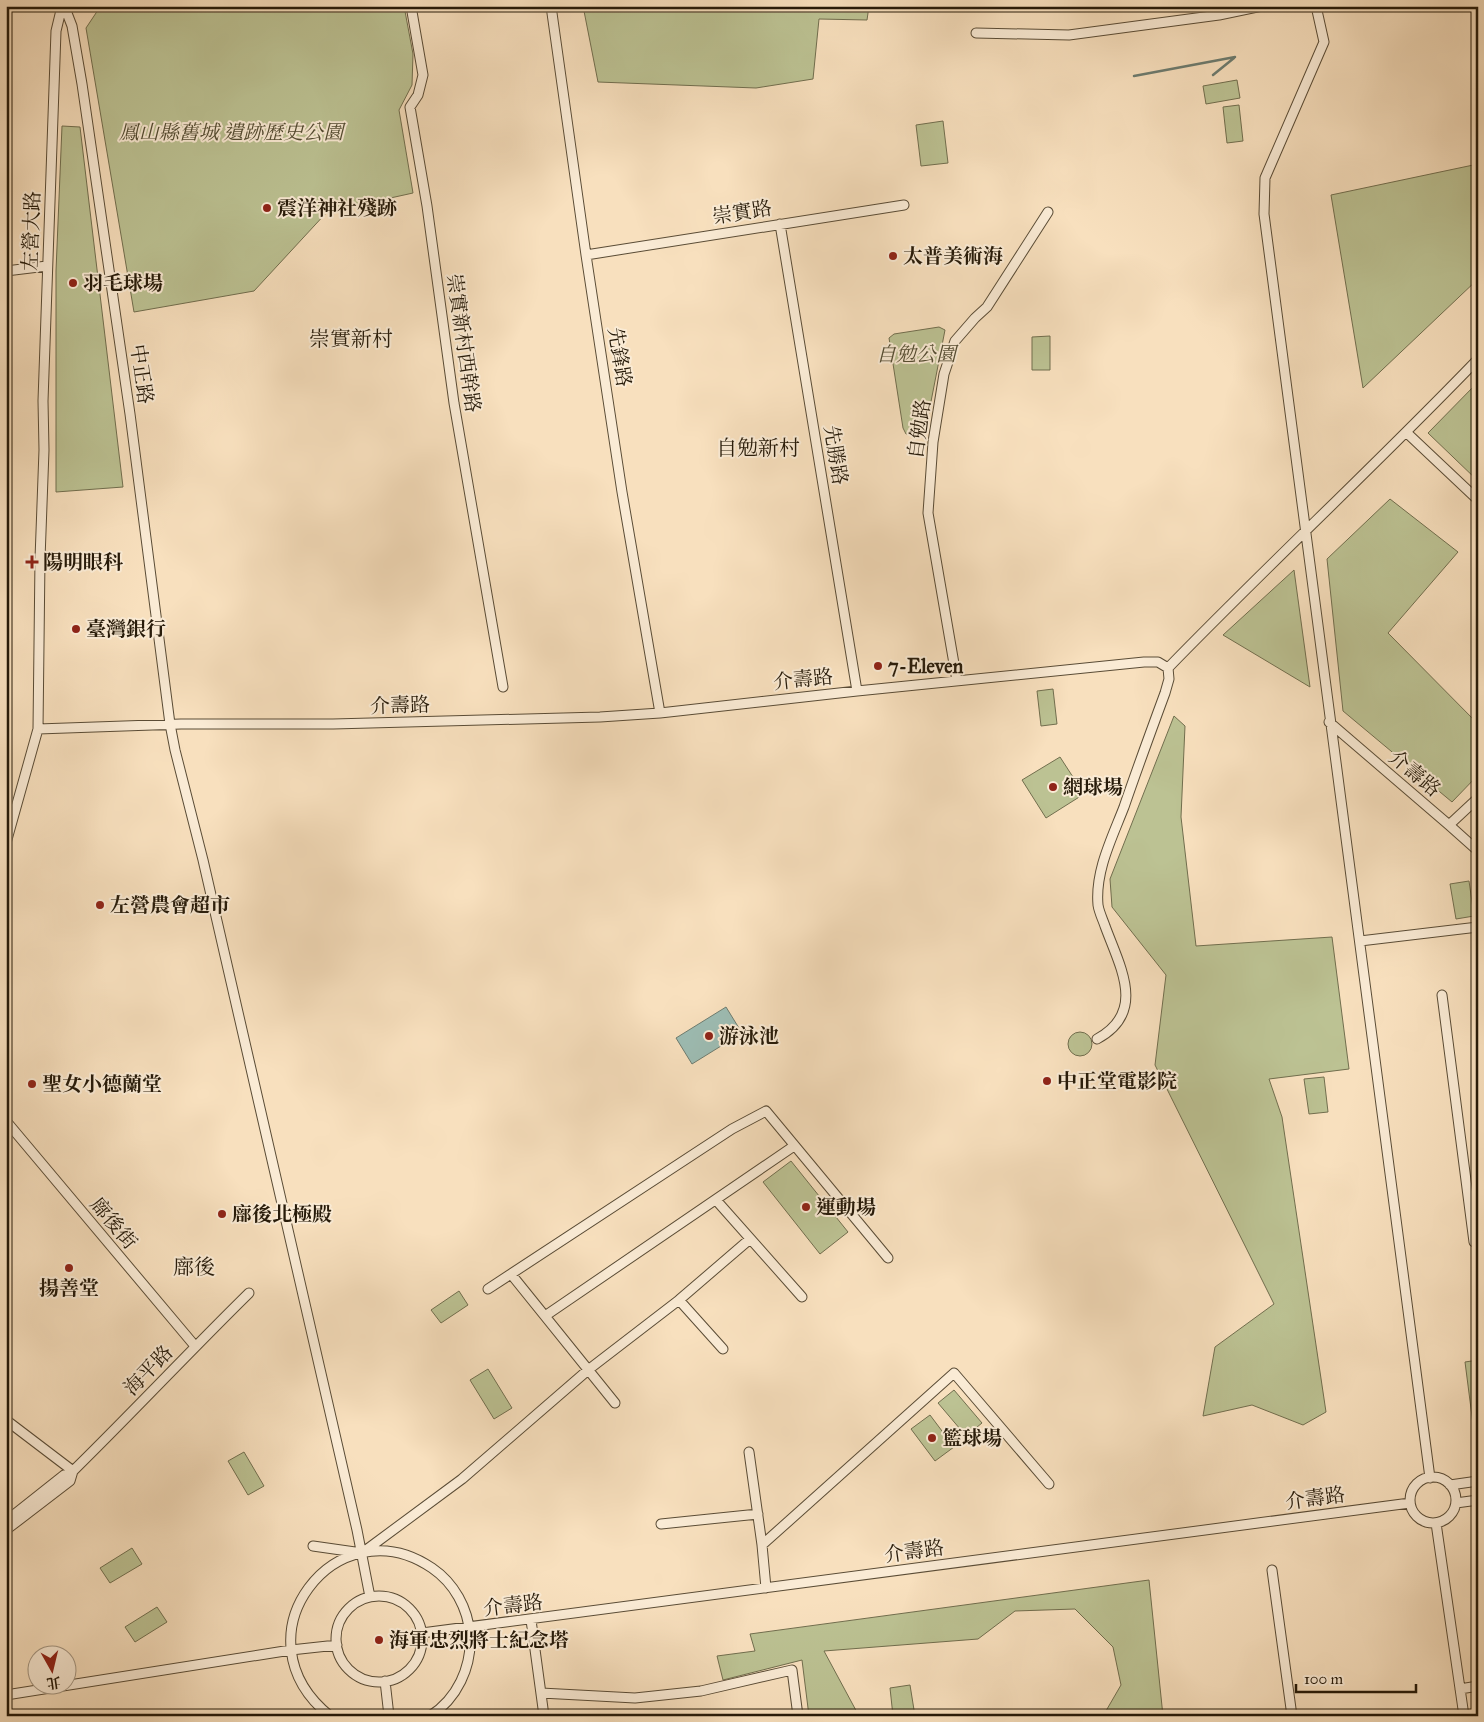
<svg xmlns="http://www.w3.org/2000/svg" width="1484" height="1722" viewBox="0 0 1484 1722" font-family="'IM FELL Great Primer','Noto Serif TC',serif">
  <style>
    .green { fill: #bcc293; stroke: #716e4e }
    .water { fill: #9dbdb4; stroke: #6d7c70 }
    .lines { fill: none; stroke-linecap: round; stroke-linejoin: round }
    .stream { stroke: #6d7c70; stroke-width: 2.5 }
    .minor-casing { stroke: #5a4c36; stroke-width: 11 }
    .minor { stroke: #faebd5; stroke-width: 9 }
    .poi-dot { fill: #8f2418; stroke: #faebd5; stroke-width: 2 }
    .labels { text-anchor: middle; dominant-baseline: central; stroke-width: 4; stroke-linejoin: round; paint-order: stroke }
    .park-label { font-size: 20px; font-style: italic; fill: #534c32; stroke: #faebd5 }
    .poi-label { font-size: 20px; font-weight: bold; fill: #261a09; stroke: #faebd5; text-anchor: start }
    .street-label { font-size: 20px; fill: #261a09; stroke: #faebd5 }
    .neighbourhood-label { font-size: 21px; fill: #261a09; stroke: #faebd5 }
  </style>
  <rect width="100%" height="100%" fill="#f8e0be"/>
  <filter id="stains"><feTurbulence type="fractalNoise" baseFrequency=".004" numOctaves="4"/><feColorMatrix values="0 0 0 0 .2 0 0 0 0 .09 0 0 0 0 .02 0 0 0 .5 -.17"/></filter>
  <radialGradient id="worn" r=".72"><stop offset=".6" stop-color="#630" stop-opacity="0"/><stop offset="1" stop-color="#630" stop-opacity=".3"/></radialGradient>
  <path class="green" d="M123,6H404L413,54L412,85L399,110L413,193L327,212L254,291L134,312L86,28L98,10Z
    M583,6H869L867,20L819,19L813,79L756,88L598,82Z
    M1237,80L1240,98L1206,104L1203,86Z
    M1239,105L1243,141L1227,143L1223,107Z
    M943,121L948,163L921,166L916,125Z
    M62,126L80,127L123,487L56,492V271Z
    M1478,164V279L1363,388L1331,195Z
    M939,327L945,330L926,427L922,433L906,434L903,428L889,338L894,334Z
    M1050,336V370H1032V337Z
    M1478,382V481L1428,433Z
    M1390,499L1458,552L1388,633L1478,724V775L1452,802L1343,711L1327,559Z
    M1294,570L1310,687L1223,635Z
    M1053,689L1057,724L1041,726L1037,691Z
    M1174,716L1185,726L1181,817L1196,946L1332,937L1349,1069L1269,1079L1282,1117L1326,1412L1303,1425L1252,1405L1203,1416L1215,1347L1274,1304L1155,1065L1166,975L1112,907L1110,879Z
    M1060,757L1084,794L1046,818L1022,780Z
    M1469,881L1474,916L1456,919L1450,884Z
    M1068 1044a12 12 0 1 1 24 0a12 12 0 1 1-24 0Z
    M1324,1077L1328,1112L1309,1114L1304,1079Z
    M791,1161L848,1232L820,1254L763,1182Z
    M459,1291L468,1305L441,1323L431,1310Z
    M1478,1360V1432H1474L1465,1362Z
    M488,1369L512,1408L494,1419L470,1380Z
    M954,1390L982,1423L966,1436L938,1403Z
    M930,1415L954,1447L935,1461L911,1429Z
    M244,1452L264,1486L248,1495L228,1461Z
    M132,1548L142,1564L110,1583L100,1568Z
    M1149,1580L1163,1716H1103L1121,1685L1113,1647L1075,1609L1015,1611L978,1639L824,1651L859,1716H809L802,1660L723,1680L717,1656L755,1651L750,1634Z
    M157,1607L167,1622L135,1642L125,1627Z
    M910,1685L915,1716H893L890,1688Z"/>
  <path class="water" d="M726,1007L742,1033L692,1064L676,1038Z"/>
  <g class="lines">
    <path class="stream" d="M1213,75L1234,58
      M1134,76L1235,57"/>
    <g class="minor-casing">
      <path id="minor" d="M62,6L67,13L72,26L82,84L130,414L170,724L175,750L203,860L357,1530L370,1597
        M411,6L423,75L418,95L410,107L427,206L454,403L503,687
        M551,6L586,255L622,492L660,713
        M1316,6L1324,42L1265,178L1264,214C1317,635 1375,1056 1430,1478
        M976,33L1069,35L1219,15L1262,6
        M780,224L857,691
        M586,255L904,205
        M6,271L47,266
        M1407,433L1478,500
        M1168,668C1270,563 1377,464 1478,359
        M957,681L928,513L933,442L944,374L955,341L975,318L987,307L1048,212
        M1329,722L1449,825L1478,851
        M38,729L181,724H333L600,717L660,713L857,691L1144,662H1158L1168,668
        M1449,825L1478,798
        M6,843L38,729L40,559L44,450L43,401L56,31L62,6
        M1360,941L1478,927
        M1442,995L1474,1242L1478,1241
        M1097,1039C1147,1012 1120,967 1105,926C1103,920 1099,912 1098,905C1095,871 1112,838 1124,807C1137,769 1151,731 1165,693L1169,679L1168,668
        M6,1121L195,1346
        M716,1200L802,1297
        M511,1274L615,1403
        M488,1289L732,1129L766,1111L888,1258
        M679,1300L723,1349
        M545,1316L794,1146
        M6,1420L73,1471
        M749,1452L762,1545
        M1410 1500a23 23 0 1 1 46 0a23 23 0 1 1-46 0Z
        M1450,1485L1478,1481
        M1456,1503L1478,1500
        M6,1521L64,1475L73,1471C133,1412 190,1351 249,1293
        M1436,1523L1464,1716
        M661,1524L758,1514
        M6,1530L70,1481L73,1471
        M313,1546L362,1553L462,1479L588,1370L679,1300L750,1239
        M1272,1570L1292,1716
        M766,1588L762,1545L954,1373L1049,1484
        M336 1639a43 43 0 1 1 86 0a43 43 0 1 1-86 0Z
        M531,1620L544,1716
        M422,1633L1410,1503
        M385,1681L389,1716
        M1460,1689L1478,1686
        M541,1693L635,1698L701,1691L792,1670L798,1716
        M6,1695L291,1650L337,1645
        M330,1716C232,1637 337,1503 432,1568C454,1583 468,1608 470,1635C472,1667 457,1699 430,1716"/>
    </g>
    <use href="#minor" class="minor"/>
  </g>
  <g class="poi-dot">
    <circle cx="267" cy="208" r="5"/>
    <circle cx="893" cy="256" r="5"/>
    <circle cx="73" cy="283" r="5"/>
    <path d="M29.5 554.5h5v5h5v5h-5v5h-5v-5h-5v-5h5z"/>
    <circle cx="76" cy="629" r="5"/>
    <circle cx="878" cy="666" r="5"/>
    <circle cx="1053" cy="787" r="5"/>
    <circle cx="100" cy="905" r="5"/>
    <circle cx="709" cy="1036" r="5"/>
    <circle cx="1047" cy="1081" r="5"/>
    <circle cx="32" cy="1084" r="5"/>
    <circle cx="806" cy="1207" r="5"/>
    <circle cx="222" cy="1214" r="5"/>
    <circle cx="69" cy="1268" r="5"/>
    <circle cx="932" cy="1438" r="5"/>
    <circle cx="379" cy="1640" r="5"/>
  </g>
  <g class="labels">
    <g class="park-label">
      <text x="231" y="132">鳳山縣舊城 遺跡歷史公園</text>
      <text x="916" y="354">自勉公園</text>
    </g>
    <g class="poi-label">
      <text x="277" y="208">震洋神社殘跡</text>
      <text x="903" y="256">太普美術海</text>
      <text x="83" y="283">羽毛球場</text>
      <text x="43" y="562">陽明眼科</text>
      <text x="86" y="629">臺灣銀行</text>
      <text x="888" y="666">7-Eleven</text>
      <text x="1063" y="787">網球場</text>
      <text x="110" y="905">左營農會超市</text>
      <text x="719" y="1036">游泳池</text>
      <text x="1057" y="1081">中正堂電影院</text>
      <text x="42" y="1084">聖女小德蘭堂</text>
      <text x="816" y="1207">運動場</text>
      <text x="232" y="1214">廍後北極殿</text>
      <text x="69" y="1288" text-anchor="middle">揚善堂</text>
      <text x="942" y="1438">籃球場</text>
      <text x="389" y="1640">海軍忠烈將士紀念塔</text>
    </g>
    <g class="street-label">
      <text transform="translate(742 212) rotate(-9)">崇實路</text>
      <text transform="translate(31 231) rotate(-88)">左營大路</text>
      <text transform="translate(464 343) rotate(82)">崇實新村西幹路</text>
      <text transform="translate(620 357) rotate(81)">先鋒路</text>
      <text transform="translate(142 374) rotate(82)">中正路</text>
      <text transform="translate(919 429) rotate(-82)">自勉路</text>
      <text transform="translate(836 455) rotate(81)">先勝路</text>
      <text transform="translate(803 679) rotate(-6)">介壽路</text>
      <text transform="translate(400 705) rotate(-2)">介壽路</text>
      <text transform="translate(1415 773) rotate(40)">介壽路</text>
      <text transform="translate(114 1223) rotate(50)">廍後街</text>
      <text transform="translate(148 1370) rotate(-46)">海平路</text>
      <text transform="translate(1315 1498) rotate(-8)">介壽路</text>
      <text transform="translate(914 1551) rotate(-8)">介壽路</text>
      <text transform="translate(513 1605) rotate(-7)">介壽路</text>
    </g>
    <g class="neighbourhood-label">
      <text x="351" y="339">崇實新村</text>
      <text x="758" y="448">自勉新村</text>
      <text x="194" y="1267">廍後</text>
    </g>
  </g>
  <rect width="1484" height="1722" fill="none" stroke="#f8e0be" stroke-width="25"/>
  <rect x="8" y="8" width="1469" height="1707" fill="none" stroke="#261a09" stroke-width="2.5"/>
  <rect x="12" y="12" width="1459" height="1697" fill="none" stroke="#261a09"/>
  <g transform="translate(52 1670) rotate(172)"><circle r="24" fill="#faebd5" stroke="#a59783"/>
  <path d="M0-4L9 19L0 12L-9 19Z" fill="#8f2418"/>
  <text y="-8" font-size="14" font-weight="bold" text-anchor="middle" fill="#261a09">北</text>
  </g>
  <path d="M1296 1684v8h120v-8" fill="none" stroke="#261a09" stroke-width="2.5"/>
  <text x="1304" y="1684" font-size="15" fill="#261a09" stroke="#faebd5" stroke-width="4" paint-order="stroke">100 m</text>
  <rect width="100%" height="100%" filter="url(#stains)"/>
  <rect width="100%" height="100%" fill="url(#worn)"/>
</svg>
